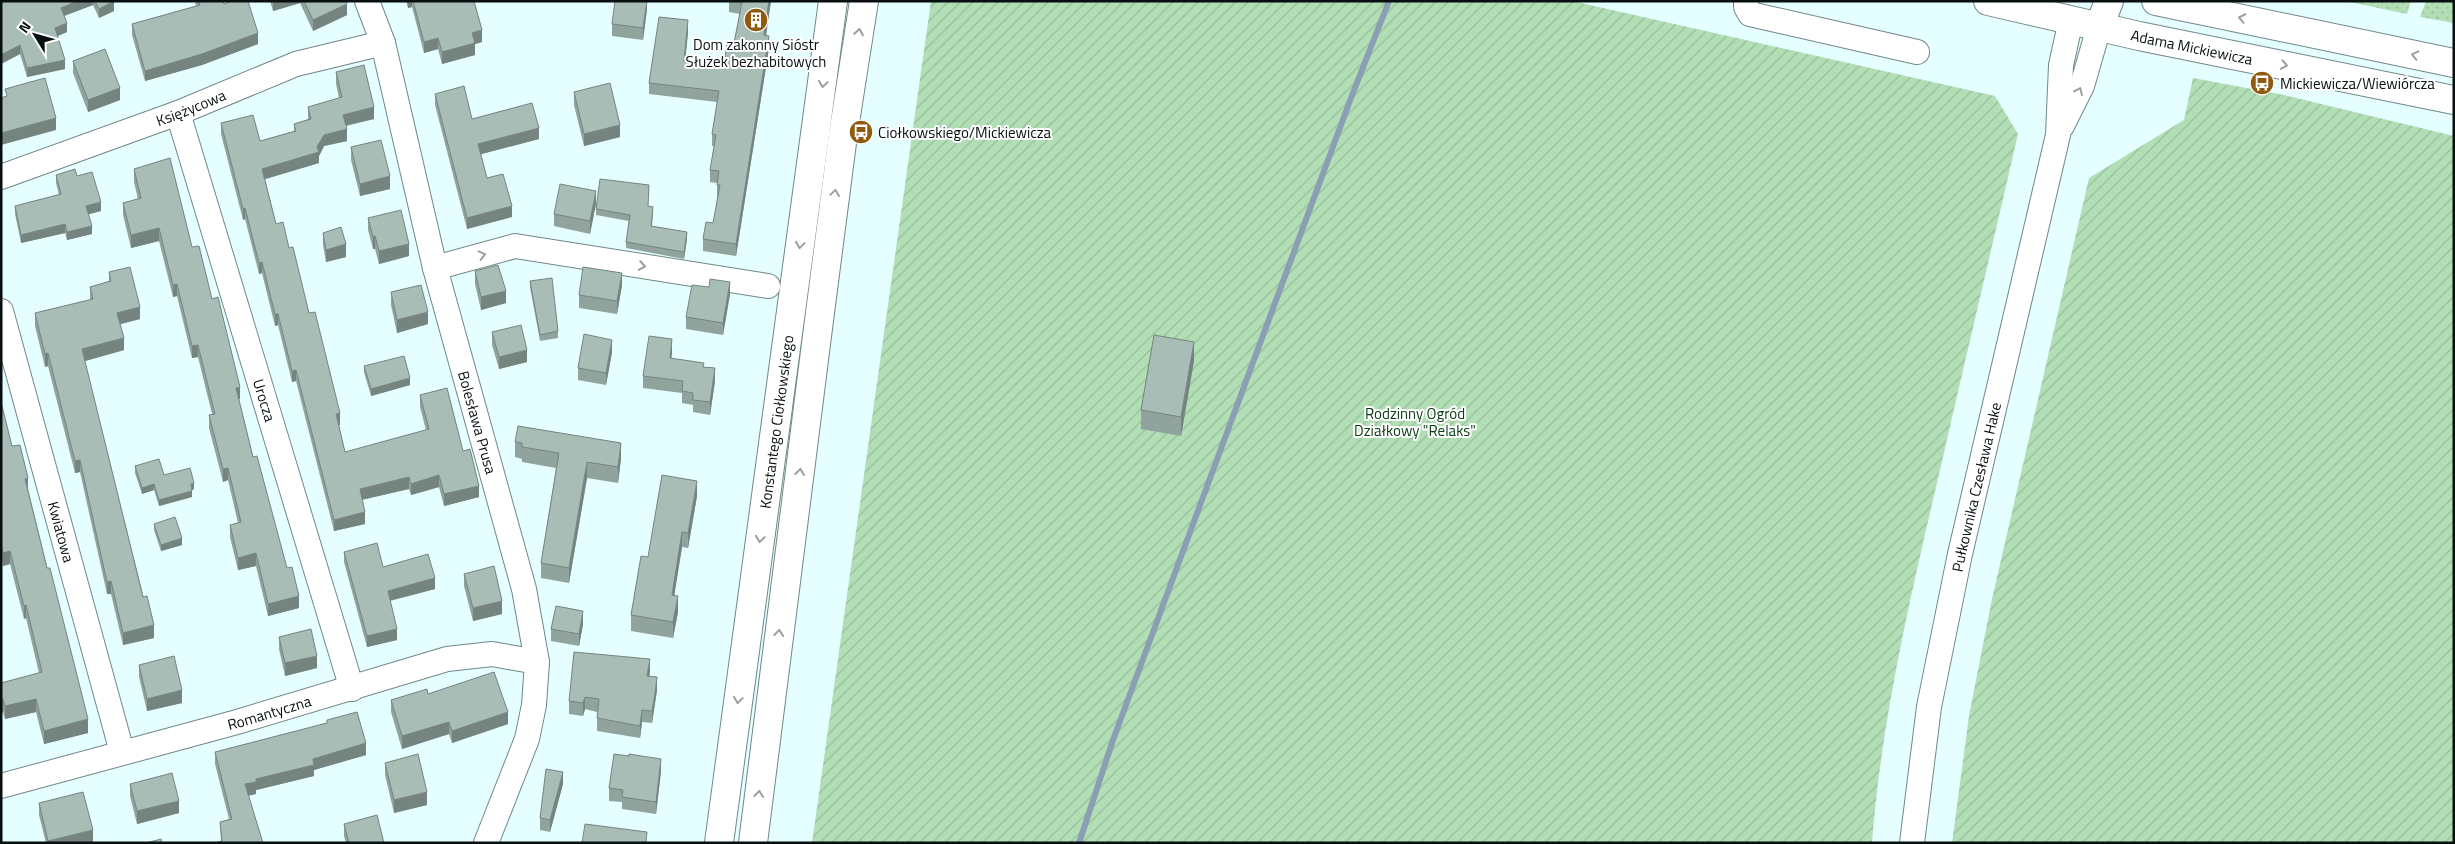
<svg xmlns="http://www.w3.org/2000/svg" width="2455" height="844" viewBox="0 0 2455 844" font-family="'Titillium Web',sans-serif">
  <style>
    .grass { fill: url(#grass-dots) }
    .garden { fill: url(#garden-furrows) }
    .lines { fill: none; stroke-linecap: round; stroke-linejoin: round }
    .stream { stroke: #8c9fb2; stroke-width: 6 }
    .street-casing { stroke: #708788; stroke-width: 26 }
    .secondary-casing { stroke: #708788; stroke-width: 30 }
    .primary-casing { stroke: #708788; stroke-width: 30 }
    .street { stroke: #fff; stroke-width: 24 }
    .secondary { stroke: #fff; stroke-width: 28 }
    .primary { stroke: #fff; stroke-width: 28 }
    .wall { fill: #90a39c }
    .shaded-wall { fill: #75847f }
    .building { fill: #a7bdb5; stroke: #75847f }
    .oneway { stroke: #9c9f9f }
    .labels { text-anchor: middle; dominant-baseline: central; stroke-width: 4; stroke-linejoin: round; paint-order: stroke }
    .poi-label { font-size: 15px; fill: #070f10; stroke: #fff; text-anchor: start }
    .street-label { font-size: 15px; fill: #070f10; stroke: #fff }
    .park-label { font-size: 15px; fill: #083b14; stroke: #fff }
  </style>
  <defs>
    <pattern id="grass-dots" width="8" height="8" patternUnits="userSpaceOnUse" patternTransform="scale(1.25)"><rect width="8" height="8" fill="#b1deb4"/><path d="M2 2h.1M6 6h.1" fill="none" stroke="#97bd9a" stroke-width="1.8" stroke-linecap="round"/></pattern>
    <pattern id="garden-furrows" width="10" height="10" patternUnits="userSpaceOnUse" patternTransform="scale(1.25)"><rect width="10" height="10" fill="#b1deb4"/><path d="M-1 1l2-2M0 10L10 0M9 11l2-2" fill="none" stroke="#97bd9a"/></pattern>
  </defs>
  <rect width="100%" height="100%" fill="#e5feff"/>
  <path class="grass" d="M2345,1H2411L2407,14Z
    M2426,1H2454V23L2420,17Z"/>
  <path class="garden" d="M931,1H1572L1995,96L2018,134C1991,251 1963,369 1936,487C1909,603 1881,723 1872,843H812Z
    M2193,78L2284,95L2454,136V843H1952L1969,716L1992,599L2089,178L2184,120Z"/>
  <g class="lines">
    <path class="stream" d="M1079,843L1113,740L1351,98L1389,1"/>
    <g class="street-casing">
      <g id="street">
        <path id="s1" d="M367,1L383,43L435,268L524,589L537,662L534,705L527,739L486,843"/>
        <path d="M1746,1V7L1750,14L1917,52"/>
        <path id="s2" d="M178,113L352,689"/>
        <path d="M2062,126L2082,86L2099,27"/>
        <path id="s3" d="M1,177L178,113L296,64L383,43"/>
        <path d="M435,268L515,246L768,286"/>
        <path id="s4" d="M1,311L122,752"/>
        <path id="s5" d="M1,786L237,722L447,659L492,654L537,662"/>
        <path id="s6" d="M1912,843L1929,707L1960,554L2058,135L2061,65L2071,20"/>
      </g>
    </g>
    <g class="secondary-casing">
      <g id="secondary">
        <path id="s7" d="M1988,1L2139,36L2454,100"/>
        <path d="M2156,1L2454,63"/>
        <path d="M2099,27L2109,1"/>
      </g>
    </g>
    <g class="primary-casing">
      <g id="primary">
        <path id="s8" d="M719,843L833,1"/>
        <path d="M753,843L818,328L843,135L864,1"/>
      </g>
    </g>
    <use href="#street" class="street"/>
    <use href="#secondary" class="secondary"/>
    <use href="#primary" class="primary"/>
  </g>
  <path class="wall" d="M1,1H114V11L99,18L93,5L64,16L67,32L58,36L65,69L27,77L20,54L1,64Z
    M195,1H223L224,4L258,44L202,65L145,81L132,35V24L196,6Z
    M270,1H346L347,15L313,31L300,3L273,11Z
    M406,1H474L482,42L475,44V55L442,64L438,49L424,53L412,7L408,8Z
    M647,1V9L643,40L612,36V24Z
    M729,1H771L766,36L769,48L736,256L703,251V239L713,223L718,197H717V183L710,182V170L714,146H712V134L717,102L649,94V83L688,32L685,61L724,65L734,43L740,14L729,12Z
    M73,61L120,100L88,112L73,73Z
    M336,72L374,119L346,126L347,141L324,146L319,156V163L265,179L276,224L289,248L309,313L340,425H339L345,452L426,430L420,407V395L463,451L479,497L444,506L439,487L411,495L409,489L362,500L365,524L334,531L296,381L292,382L278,325L275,326L262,273L259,274L245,219L243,220L221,134V123L260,141L294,131V124L308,119V107L339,98L336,84Z
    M574,92L620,137L584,146L574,105Z
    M435,94L472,119L539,139L481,154L487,178L512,217L467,229L435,105Z
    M351,147L390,189L360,196L351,160Z
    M134,169L192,247L212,299L240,399H239L253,457L287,568L299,608L268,616L256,566L238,570L230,537V525L238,523L228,480L223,482L209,428V415L212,414L198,357L192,358L177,296L173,297L159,241L131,248L123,215V203L138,199L134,182Z
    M56,175L77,176L101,211L88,214L92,234L67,240L65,233L21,243L15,214V206L59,195L56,183Z
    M596,203L648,206L653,214L652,226L687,239L684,259L626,248V242L629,221L596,215V204L590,234L554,226V214Z
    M368,218L409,256L379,264L375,249H373L368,230Z
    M323,233L346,257L326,262L323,245Z
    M475,271L506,303L481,310L475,284Z
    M109,272L140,319L120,324L124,350L84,361L154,638L123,645L111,594H107L80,472L75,473L48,366L45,367L35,326V313L90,300V287L109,281Z
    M530,281L558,331V338L540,341L530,287Z
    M622,285L617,314L579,308V295Z
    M391,292L428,324L397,333L391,305Z
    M730,294L723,335L686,329V317Z
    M492,332L527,362L499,369L492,345Z
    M612,352L606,385L578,380V368Z
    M672,352L671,359L704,367L715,381L710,415L693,412V405L682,403V393L643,388V376Z
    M1194,361L1181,436L1141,429V410Z
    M364,366L410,385L371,396L364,372Z
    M1,402L12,446L28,489L88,733L44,744L36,712L5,719L3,712L1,683L39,673L26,618L24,619L10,564L3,566L1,558Z
    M515,442L621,458L618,483L587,478L569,583L541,578V563L556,468L522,462V459L515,457Z
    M135,466L164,475L194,489L192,490V497L159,506L154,490L142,494L135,473Z
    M697,496L688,548L682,547L674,595L678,612L673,638L631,631V615L648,557Z
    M154,524L182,545L161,551L154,530Z
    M344,552L383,567L435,589L390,601L397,640L367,647L344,562Z
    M464,574L502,614L473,621L464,586Z
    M583,624L579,646L551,641V629Z
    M279,637L317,668L285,676L279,649Z
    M139,665L182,703L147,711L139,677Z
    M650,672L649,676L657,690L652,723L642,722L640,738L597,731V712L585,709L583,716L569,714V701Z
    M428,694L508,724L452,743L449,734L402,749L391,712V700Z
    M327,720L366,755L314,770V776L256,790V794L248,796L263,843L221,841L220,822L229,819L215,764V752L327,723Z
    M385,763L427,805L394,813L385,775Z
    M661,771L656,814L622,809V802L609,801V788Z
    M130,784L179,813L137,824L130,796Z
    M563,784L550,832L540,830V818Z
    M39,803L93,843H46L39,815Z
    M344,824L384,843H346L344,836Z"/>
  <path class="shaded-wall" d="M78,1H93V5L61,17V8Z
    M114,1V11L99,18V9Z
    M273,1H300V3L273,11Z
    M408,1H412V7L408,8Z
    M647,1V9L643,40V28Z
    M769,1H771L764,47V35Z
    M347,4V15L313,31V20Z
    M688,20V32L684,73V61Z
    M67,23V32L55,37V28Z
    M482,30V42L475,44V55L442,64V52L472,33Z
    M258,33V44L202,65L145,81V71Z
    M769,36V48L736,256V244Z
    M438,38V49L424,53V42Z
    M20,45V54L1,64V55Z
    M65,60V69L27,77V68Z
    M120,88V100L88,112V100Z
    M374,107V119L343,126V115Z
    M56,118V130L1,145V133Z
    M620,125V137L584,146V134Z
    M539,128V139L478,155V144Z
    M347,129V141L324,146L319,156V163L262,180V169L317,147L324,135Z
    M390,176V189L360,196V184Z
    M596,191V203L590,234V221Z
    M101,202V211L86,215V206Z
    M512,206V217L467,229V218Z
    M245,208V219L243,220V209Z
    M65,224V233L21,243V235Z
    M92,226V234L67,240V232Z
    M159,228V241L131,248V235Z
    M687,232V239L684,259V252Z
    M375,236V249H373V237Z
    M346,244V257L326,262V250Z
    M409,244V256L379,264V251Z
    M262,262V273L259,274V263Z
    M622,273V285L617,314V301Z
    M730,282V294L723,335V323Z
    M177,284V296L173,297V285Z
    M506,291V303L481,310V297Z
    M140,307V319L117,325V313Z
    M428,312V324L397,333V320Z
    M275,314H278V325L275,326Z
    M124,338V350L82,362V349Z
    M672,339V352L670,371V358Z
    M612,340V352L606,385V373Z
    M1194,342V361L1181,436V417Z
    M198,345V357L192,358V346Z
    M527,350V362L499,369V357Z
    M48,353V366L45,367V354Z
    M715,368V381L710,415V402Z
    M296,370V381L292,382V371Z
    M410,378V385L371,396V389Z
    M240,387V399L236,400V388Z
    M340,413V425H336V414Z
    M621,443V458L618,483V467Z
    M80,460V472L75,473V461Z
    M587,462V478L569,583V568Z
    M228,468V480L223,482V469Z
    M439,475V487L411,495V484Z
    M409,477V489L360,500V489Z
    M28,478V491L25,479Z
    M697,481V496L688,548V533Z
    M194,483V489L191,490V484Z
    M154,484V490L142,494V488Z
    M479,486V497L444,506V494Z
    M192,491V497L159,506V500Z
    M365,512V524L334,531V520Z
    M682,532V547L672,610V595Z
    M182,538V545L161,551V545Z
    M10,551V564L3,566V553Z
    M256,553V566L238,570V558Z
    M435,578V589L388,601V591Z
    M111,581V594H107V582Z
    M299,596V608L268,616V604Z
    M678,596V612L673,638V622Z
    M502,601V614L473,621V608Z
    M26,605V618L24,619V606Z
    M583,611V624L579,646V634Z
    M154,625V638L123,645V633Z
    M397,629V640L367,647V636Z
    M317,656V668L285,676V663Z
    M650,659V672L647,688V676Z
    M657,677V690L652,723V711Z
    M182,690V703L147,711V699Z
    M585,697V709L583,716V703Z
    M3,699V712L1,713V700Z
    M36,699V712L5,719V706Z
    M642,710V722L640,738V726Z
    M508,712V724L452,743V731Z
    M88,719V733L44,744V731Z
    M449,722V734L402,749V736Z
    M366,743V755L314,770V776L256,790V794L245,796V784L256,779L313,759Z
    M661,759V771L656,814V802Z
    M563,772V784L550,832V820Z
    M427,792V805L394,813V800Z
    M179,801V813L137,824V811Z
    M93,830V843H48V841Z"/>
  <path class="building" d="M1,1H78L61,8L67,23L55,28L65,60L27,68L20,45L1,55Z
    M95,1H114L99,9Z
    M198,1H223L224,4L232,1H248L258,33L202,54L145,71L132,24L200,5Z
    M304,1H346L347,4L313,20Z
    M413,1H474L482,30L472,33L475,43L442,52L438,38L424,42Z
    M615,1H647L643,28L612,24Z
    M736,1H769L764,35L769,36L736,244L703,239L706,222L713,223L720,185H717L719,171L710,170L716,135L712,134L719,91L649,83L659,17L688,20L684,61L724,65L727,43H734L742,2Z
    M105,49L120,88L88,100L73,61Z
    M364,65L374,107L343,115L347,129L324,135L317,147L319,152L262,169L276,224L283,222L289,248L293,247L309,313L315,312L340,413L336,414L345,452L429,429L420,395L447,388L463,451L470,449L479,486L444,494L439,475L411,484L409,477L360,489L365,512L334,520L296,370L292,371L278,314H275L262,262L259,263L245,208L243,209L221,123L253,115L260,141L296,131L294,124L311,119L308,107L342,97L336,72Z
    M45,78L56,118L1,133V98L7,96L5,89Z
    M610,83L620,125L584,134L574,92Z
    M464,86L472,119L532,103L539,128L478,144L487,178L503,174L512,206L467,218L435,94Z
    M381,140L390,176L360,184L351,147Z
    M170,158L192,247L199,246L212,299L218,297L240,387L236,388L253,457L257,456L287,568L292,567L299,596L268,604L256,553L238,558L230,525L241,522L228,468L223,469L209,415L215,414L198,345L192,346L177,284L173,285L159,228L131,235L123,203L141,198L134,169Z
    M75,169L77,176L92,172L101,202L86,206L92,226L67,232L65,224L21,235L15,206L61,194L56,175Z
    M600,179L649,185L648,206L653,207L651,226L687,232L684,252L626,242L630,215L596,209Z
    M560,184L596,191L590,221L554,214Z
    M401,210L409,244L379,251L375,236L373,237L368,218Z
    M341,227L346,244L326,250L323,233Z
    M498,265L506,291L481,297L475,271Z
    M130,267L140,307L117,313L124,338L82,349L143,597L147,596L154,625L123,633L111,581L107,582L80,460L75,461L48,353L45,354L35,313L93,299L90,287L111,281L109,272Z
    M583,267L622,273L617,301L579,295Z
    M552,278L558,331L540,335L530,281Z
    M710,279L730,282L723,323L686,317L692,285L709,287Z
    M421,285L428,312L397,320L391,292Z
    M521,325L527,350L499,357L492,332Z
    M584,334L612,340L606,373L578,368Z
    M1154,335L1194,342L1181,417L1141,410Z
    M649,336L672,339L670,358L704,363L703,367L715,368L710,402L693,400V393L682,391L683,381L643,376Z
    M404,356L410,378L371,389L364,366Z
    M1,402L12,446L20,445L28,478L25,479L47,568H50L88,719L44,731L36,699L5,706L3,699L1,700V683L42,672L26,605L24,606L10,551L3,553L1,545Z
    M518,426L621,443L618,467L587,462L569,568L541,563L559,453L522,447V443L515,442Z
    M159,459L164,475L190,468L194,483L191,484L192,491L159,500L154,484L142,488L135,466Z
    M662,475L697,481L688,533L682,532L672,595L678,596L673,622L631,615L641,556L648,557Z
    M175,517L182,538L161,545L154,524Z
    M377,543L383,567L428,554L435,578L388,591L397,629L367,636L344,552Z
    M494,566L502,601L473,608L464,574Z
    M556,606L583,611L579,634L551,629Z
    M311,629L317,656L285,663L279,637Z
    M574,652L650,659L647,676L657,677L655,694L652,711L642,710L640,726L597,718L599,699L585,697L583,703L569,701Z
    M174,656L182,690L147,699L139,665Z
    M494,672L508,712L452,731L449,722L402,736L391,700L427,689L428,694Z
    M357,712L366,743L313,759L314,765L256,779V782L245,784L263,843H214L222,841L220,822L232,819L215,752L327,723V720Z
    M418,754L427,792L394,800L385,763Z
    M614,754L629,756V754L661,759L656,802L622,797L623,790L609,788Z
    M546,769L563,772L550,820L540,818Z
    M172,773L179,801L137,811L130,784Z
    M83,792L93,830L48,841L39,803Z
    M377,815L384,843H349L344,824Z
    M585,824L647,832L646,843H582Z
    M161,839L162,843H146Z"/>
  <defs><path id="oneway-chevron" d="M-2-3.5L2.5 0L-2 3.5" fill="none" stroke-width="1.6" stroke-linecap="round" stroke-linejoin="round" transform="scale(1.25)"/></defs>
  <g class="oneway">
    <use href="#oneway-chevron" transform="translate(2242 18) rotate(-168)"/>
    <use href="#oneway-chevron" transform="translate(859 32) rotate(-81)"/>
    <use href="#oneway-chevron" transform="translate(2415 55) rotate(-167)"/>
    <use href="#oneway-chevron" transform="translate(2284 65) rotate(11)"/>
    <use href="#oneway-chevron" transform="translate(823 84) rotate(98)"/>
    <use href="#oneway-chevron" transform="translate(2079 91) rotate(-65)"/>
    <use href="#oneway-chevron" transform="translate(835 193) rotate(-82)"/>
    <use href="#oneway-chevron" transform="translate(800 245) rotate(98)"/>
    <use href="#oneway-chevron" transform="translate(482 255) rotate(-15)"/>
    <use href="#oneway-chevron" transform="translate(642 266) rotate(9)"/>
    <use href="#oneway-chevron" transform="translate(800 472) rotate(-83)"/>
    <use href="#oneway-chevron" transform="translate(760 539) rotate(98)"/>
    <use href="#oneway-chevron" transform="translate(779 633) rotate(-83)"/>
    <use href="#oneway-chevron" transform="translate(738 700) rotate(98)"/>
    <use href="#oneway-chevron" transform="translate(759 794) rotate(-83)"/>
  </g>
  <defs>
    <g id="building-disc" transform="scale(1.25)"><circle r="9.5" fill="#905b0f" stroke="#fff"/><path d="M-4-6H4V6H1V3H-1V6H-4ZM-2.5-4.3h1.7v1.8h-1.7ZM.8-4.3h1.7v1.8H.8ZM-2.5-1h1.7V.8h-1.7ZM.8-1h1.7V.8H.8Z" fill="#fff"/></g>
    <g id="bus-disc" transform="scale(1.25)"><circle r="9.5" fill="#905b0f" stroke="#fff"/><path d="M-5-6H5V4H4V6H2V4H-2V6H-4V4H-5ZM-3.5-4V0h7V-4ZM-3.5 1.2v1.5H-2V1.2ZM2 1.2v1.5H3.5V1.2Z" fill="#fff"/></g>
  </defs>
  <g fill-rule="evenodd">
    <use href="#building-disc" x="756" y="20"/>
    <use href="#bus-disc" x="2262" y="83"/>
    <use href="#bus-disc" x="861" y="132"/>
  </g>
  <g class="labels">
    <g class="poi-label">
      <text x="756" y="44" text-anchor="middle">Dom zakonny Sióstr<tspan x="756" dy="17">Służek bezhabitowych</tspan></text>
      <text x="2280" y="83">Mickiewicza/Wiewiórcza</text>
      <text x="878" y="132">Ciołkowskiego/Mickiewicza</text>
    </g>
    <g class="street-label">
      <text stroke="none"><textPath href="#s7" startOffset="209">Adama Mickiewicza</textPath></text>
      <text stroke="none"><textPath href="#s3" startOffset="202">Księżycowa</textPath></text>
      <text stroke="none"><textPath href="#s2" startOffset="300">Urocza</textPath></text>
      <text stroke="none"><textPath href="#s8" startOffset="425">Konstantego Ciołkowskiego</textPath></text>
      <text stroke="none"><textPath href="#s1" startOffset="436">Bolesława Prusa</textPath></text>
      <text stroke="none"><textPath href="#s6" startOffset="362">Pułkownika Czesława Hake</textPath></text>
      <text stroke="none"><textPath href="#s4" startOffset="229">Kwiatowa</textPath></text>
      <text stroke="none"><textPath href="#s5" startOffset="278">Romantyczna</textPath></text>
    </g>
    <g class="park-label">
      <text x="1415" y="413">Rodzinny Ogród<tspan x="1415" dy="17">Działkowy "Relaks"</tspan></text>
    </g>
  </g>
  <rect width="2455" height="844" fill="none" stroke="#070f10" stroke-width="5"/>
  <g transform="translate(35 35) rotate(307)" stroke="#ffffff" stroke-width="4" paint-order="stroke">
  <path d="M0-4L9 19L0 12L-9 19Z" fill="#070f10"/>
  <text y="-8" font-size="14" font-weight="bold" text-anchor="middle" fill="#070f10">N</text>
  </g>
</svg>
